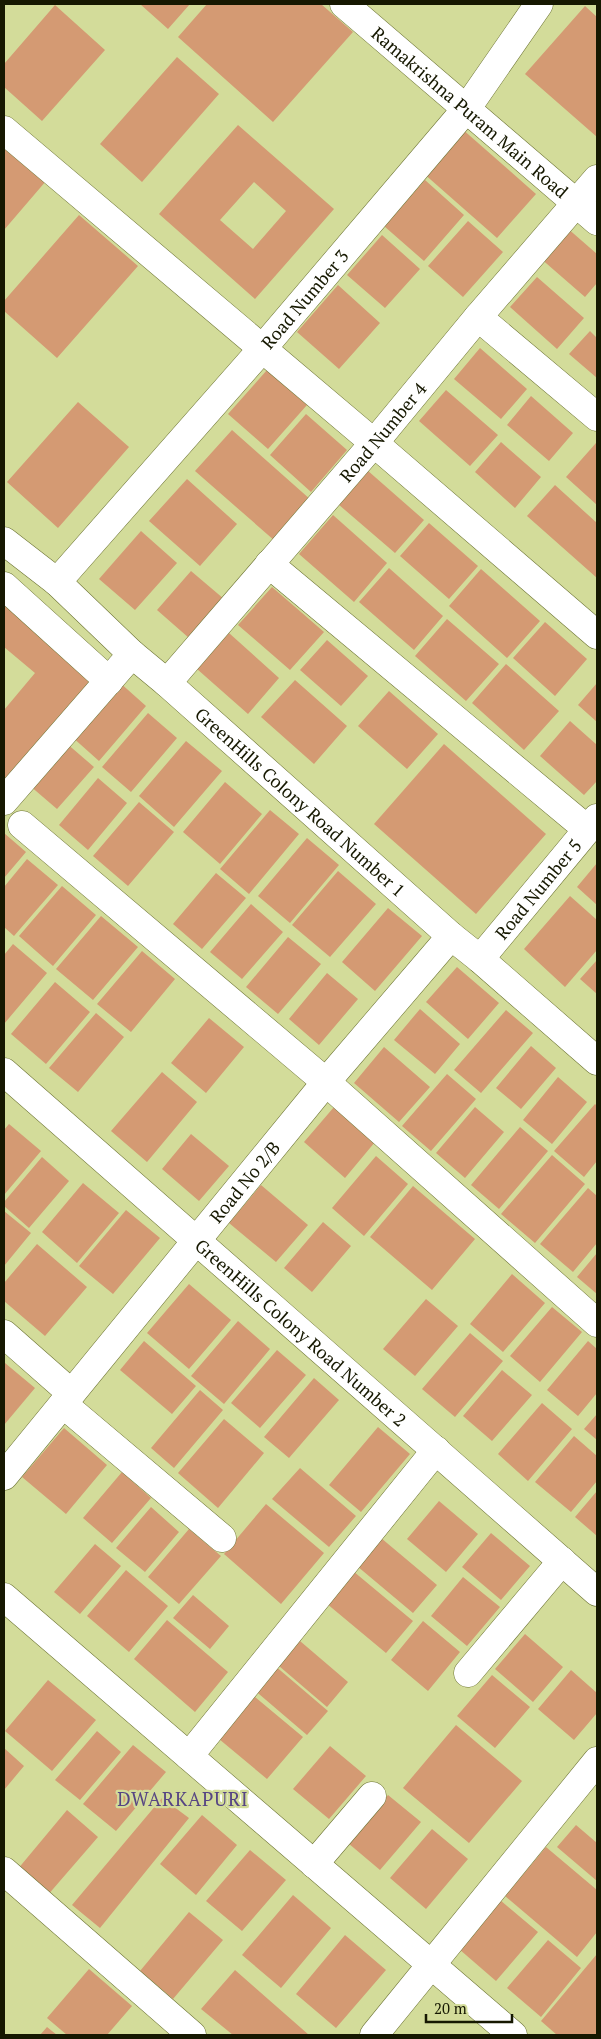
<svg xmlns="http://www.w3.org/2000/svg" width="601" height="2039" viewBox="0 0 601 2039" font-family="'PT Serif',serif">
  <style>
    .building { fill: #d49a73; fill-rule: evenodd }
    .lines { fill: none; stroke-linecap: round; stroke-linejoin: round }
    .minor-casing { stroke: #6d7434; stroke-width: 29 }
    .minor { stroke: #fff; stroke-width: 28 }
    .labels { text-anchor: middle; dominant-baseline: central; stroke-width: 4.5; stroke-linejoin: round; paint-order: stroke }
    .street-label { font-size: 18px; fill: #161801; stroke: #d3dc9a }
    .neighbourhood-label { font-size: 19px; letter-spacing: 1px; fill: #564583; stroke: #d3dc9a }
  </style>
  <rect width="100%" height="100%" fill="#d3dc9a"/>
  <path class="building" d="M140,4H190L168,29Z
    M207,4H321L353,32L273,122L178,37Z
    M55,5L105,50L42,121L4,87V64Z
    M585,6L597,17V137L525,74Z
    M177,57L219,94L142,182L100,144Z
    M238,125L334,209L255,299L159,214ZM254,182L286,211L253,249L220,220Z
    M461,128L536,194L497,238L422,172Z
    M5,146L46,181L4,230V148Z
    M425,180L464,215L424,261L384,226Z
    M79,215L138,266L57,358L4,311V301Z
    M468,221L503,252L463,297L428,266Z
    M566,227L597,254V283L585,297L539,257Z
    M382,235L420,269L385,308L347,275Z
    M537,277L584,318L557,349L510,307Z
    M338,285L380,323L339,369L297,332Z
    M590,331L597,338V378L569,354Z
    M480,348L527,389L501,419L454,379Z
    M267,370L307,405L268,449L228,414Z
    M446,390L498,435L470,466L419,421Z
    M531,396L573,433L549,461L507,425Z
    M78,402L129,447L58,528L7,482Z
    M306,414L347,450L311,492L270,455Z
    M232,430L311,500L275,541L195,471Z
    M501,442L541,477L515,508L475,472Z
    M596,443L597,444V505L566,477Z
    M367,470L424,520L395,553L338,504Z
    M187,479L237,524L200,566L149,521Z
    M555,485L597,523V578L527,516Z
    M333,515L387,563L354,602L299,554Z
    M429,523L478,566L449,599L400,556Z
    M141,531L177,563L135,610L99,579Z
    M389,568L443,616L414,650L359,602Z
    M481,569L540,621L507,658L449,606Z
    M191,571L224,599L189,638L157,610Z
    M272,587L324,632L290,670L238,625Z
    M4,602L94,678L4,786V710L35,673L4,647Z
    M447,619L499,664L466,701L415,656Z
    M545,622L587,659L555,696L513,658Z
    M229,633L279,678L248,714L197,669Z
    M327,640L368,676L341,706L300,670Z
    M506,664L559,711L524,750L472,703Z
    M295,680L347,726L314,764L261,717Z
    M118,681L146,706L99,761L71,736Z
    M597,683V722L578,705Z
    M389,691L438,734L407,769L358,726Z
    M148,713L177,738L131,792L102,767Z
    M570,721L597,745V781L584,795L540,756Z
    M186,741L222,771L174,827L139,796Z
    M65,742L94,767L57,809L29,785Z
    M444,744L546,834L476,914L374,824Z
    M98,778L127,803L88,850L59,825Z
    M225,782L262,814L220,864L183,832Z
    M139,802L174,832L128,886L93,856Z
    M270,810L299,834L249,894L220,869Z
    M4,833L26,852L4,878Z
    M307,838L339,865L290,923L258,896Z
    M27,859L58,885L14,936L4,927V887Z
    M597,863V905L577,887Z
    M338,871L376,904L330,957L292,925Z
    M216,873L246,898L202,949L173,924Z
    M62,886L96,915L53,966L19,936Z
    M570,896L597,920V950L565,987L524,949Z
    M251,904L283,932L242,979L210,952Z
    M388,908L422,936L375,991L342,962Z
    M101,916L138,947L93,1000L56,969Z
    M288,937L321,964L278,1014L246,987Z
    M13,944L47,973L4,1024V955Z
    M142,951L175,979L131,1032L97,1004Z
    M597,960V994L580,979Z
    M457,967L499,1003L468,1039L426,1002Z
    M327,973L358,999L319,1045L289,1019Z
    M55,982L90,1012L46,1064L11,1034Z
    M420,1009L460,1044L435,1074L394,1040Z
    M506,1010L533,1033L481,1093L454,1070Z
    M96,1013L124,1037L78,1092L49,1068Z
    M209,1018L244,1047L206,1093L171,1063Z
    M531,1046L556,1068L521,1109L496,1088Z
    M384,1047L430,1087L399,1122L354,1083Z
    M162,1072L197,1102L147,1162L111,1131Z
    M447,1074L476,1099L431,1151L402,1126Z
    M558,1077L587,1102L552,1144L523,1120Z
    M595,1104L597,1106V1161L584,1177L554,1151Z
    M334,1107L375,1142L345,1178L304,1142Z
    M475,1107L504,1132L465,1178L436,1153Z
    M9,1124L41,1151L4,1195V1130Z
    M520,1127L548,1151L499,1209L471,1185Z
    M191,1134L229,1166L199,1201L162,1169Z
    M552,1155L585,1184L535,1243L501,1214Z
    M376,1156L408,1184L364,1236L332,1208Z
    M42,1157L69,1181L29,1228L4,1206V1202Z
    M83,1183L119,1213L77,1263L42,1232Z
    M261,1185L308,1225L276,1262L229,1223Z
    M413,1186L475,1239L432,1290L370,1237Z
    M588,1188L597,1196V1243L573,1272L540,1244Z
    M126,1210L160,1238L113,1294L79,1266Z
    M4,1211L31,1233L4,1266Z
    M323,1222L351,1246L312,1292L284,1268Z
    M37,1244L87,1287L45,1336L4,1301V1283Z
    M597,1253V1294L577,1277Z
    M512,1274L545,1303L503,1352L470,1324Z
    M189,1284L231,1320L189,1369L147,1333Z
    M426,1299L458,1326L415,1376L383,1349Z
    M552,1307L582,1332L540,1382L510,1356Z
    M238,1321L270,1349L224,1404L191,1376Z
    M470,1333L503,1361L455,1417L422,1389Z
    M144,1341L196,1386L172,1414L120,1370Z
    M588,1341L597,1349V1393L578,1416L547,1390Z
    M277,1350L306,1375L260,1428L231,1403Z
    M5,1363L35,1388L4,1425V1365Z
    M502,1370L532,1395L492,1441L463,1416Z
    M314,1378L339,1400L289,1458L264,1437Z
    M200,1390L223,1410L174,1468L151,1448Z
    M542,1403L572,1429L528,1481L498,1454Z
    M597,1414V1440L584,1429Z
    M224,1419L264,1453L218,1508L178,1473Z
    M378,1427L410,1454L361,1512L329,1485Z
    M64,1428L107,1465L66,1514L22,1477Z
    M574,1436L597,1456V1481L571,1512L535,1482Z
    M300,1468L356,1516L329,1547L272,1499Z
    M122,1472L151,1498L112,1543L83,1518Z
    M597,1491V1536L575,1517Z
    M439,1501L478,1534L446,1572L407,1539Z
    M266,1504L324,1553L281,1604L224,1554Z
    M151,1507L179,1532L145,1572L116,1548Z
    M189,1529L221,1556L179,1604L148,1577Z
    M491,1533L530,1566L501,1600L462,1567Z
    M381,1538L437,1585L413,1613L357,1566Z
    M95,1544L121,1566L80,1614L54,1592Z
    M126,1570L168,1606L129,1652L87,1616Z
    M353,1571L413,1621L386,1653L326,1603Z
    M463,1577L500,1607L467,1646L431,1616Z
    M193,1595L229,1626L210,1649L173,1618Z
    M167,1620L228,1672L195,1712L134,1659Z
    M423,1621L460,1652L428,1691L391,1660Z
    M525,1634L563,1667L533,1702L495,1669Z
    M300,1641L348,1682L327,1707L279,1666Z
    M274,1665L328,1711L307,1735L253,1689Z
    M571,1670L597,1693V1713L574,1740L538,1709Z
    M492,1675L530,1707L495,1748L457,1716Z
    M48,1680L96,1720L52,1771L5,1731Z
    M255,1697L303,1737L267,1779L219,1739Z
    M456,1725L522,1781L469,1843L403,1788Z
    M97,1731L121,1752L80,1800L55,1780Z
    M133,1745L166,1772L116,1831L83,1804Z
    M330,1746L366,1776L329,1819L293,1789Z
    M4,1748L24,1766L4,1790Z
    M388,1795L421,1822L380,1870L348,1843Z
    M162,1798L189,1818L100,1928L72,1905Z
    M67,1810L98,1837L47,1896L17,1870Z
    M202,1815L237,1845L196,1895L160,1864Z
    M576,1825L597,1843V1881L557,1847Z
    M432,1829L468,1859L426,1909L390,1878Z
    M546,1847L597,1890V1932L577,1957L505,1896Z
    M250,1850L286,1880L242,1931L206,1901Z
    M293,1895L331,1928L281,1988L242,1955Z
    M500,1900L538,1932L496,1981L459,1949Z
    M189,1912L223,1940L173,1999L140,1971Z
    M345,1935L386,1970L336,2028L296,1994Z
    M548,1940L581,1968L541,2017L507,1988Z
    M597,1954V2035H557L541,2021Z
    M89,1969L132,2006L107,2035H67L47,2018Z
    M235,1970L309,2035H233L201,2009Z
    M47,2027L57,2035H40Z"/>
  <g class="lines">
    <g class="minor-casing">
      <g id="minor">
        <path id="s1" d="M344,4L597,221"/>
        <path d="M4,130L374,443L597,635"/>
        <path d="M478,317L597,417"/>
        <path id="s2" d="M4,541L57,582L132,654L167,683L451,936L480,959L597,1061"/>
        <path d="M269,564L587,829"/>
        <path id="s3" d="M57,582L262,349L467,108L539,4"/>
        <path d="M4,586L109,681"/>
        <path id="s4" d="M167,683L374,443L478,317L597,179"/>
        <path d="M4,801L132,654"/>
        <path d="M22,825L326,1082L597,1323"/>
        <path id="s5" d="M480,959L597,818"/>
        <path id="s6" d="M4,1072L597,1592"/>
        <path d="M4,1334L71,1393"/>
        <path d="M63,1404L222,1538"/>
        <path id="s7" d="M4,1476L326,1082L451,936"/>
        <path d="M4,1597L513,2035"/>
        <path d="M468,1673L562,1561"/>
        <path d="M189,1756L436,1450"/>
        <path d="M314,1864L372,1796"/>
        <path d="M4,1871L192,2035"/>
        <path d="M374,2035L597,1761"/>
      </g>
    </g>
    <use href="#minor" class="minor"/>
  </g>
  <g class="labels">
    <g class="street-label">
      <text stroke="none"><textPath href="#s1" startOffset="166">Ramakrishna Puram Main Road</textPath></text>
      <text stroke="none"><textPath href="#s3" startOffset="376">Road Number 3</textPath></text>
      <text stroke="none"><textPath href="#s4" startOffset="331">Road Number 4</textPath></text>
      <text stroke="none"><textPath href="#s2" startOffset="395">GreenHills Colony Road Number 1</textPath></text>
      <text stroke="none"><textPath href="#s5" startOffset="91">Road Number 5</textPath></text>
      <text stroke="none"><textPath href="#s7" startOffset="380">Road No 2/B</textPath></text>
      <text stroke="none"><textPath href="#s6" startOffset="395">GreenHills Colony Road Number 2</textPath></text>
    </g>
    <g class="neighbourhood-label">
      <text x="183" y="1798">DWARKAPURI</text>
    </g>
  </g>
  <rect width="601" height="2039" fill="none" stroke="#161801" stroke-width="10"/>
  <path d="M426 2014v8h86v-8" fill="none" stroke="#161801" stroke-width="2.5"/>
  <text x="434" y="2014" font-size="15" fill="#161801" stroke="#d3dc9a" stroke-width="4" paint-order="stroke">20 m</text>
</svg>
